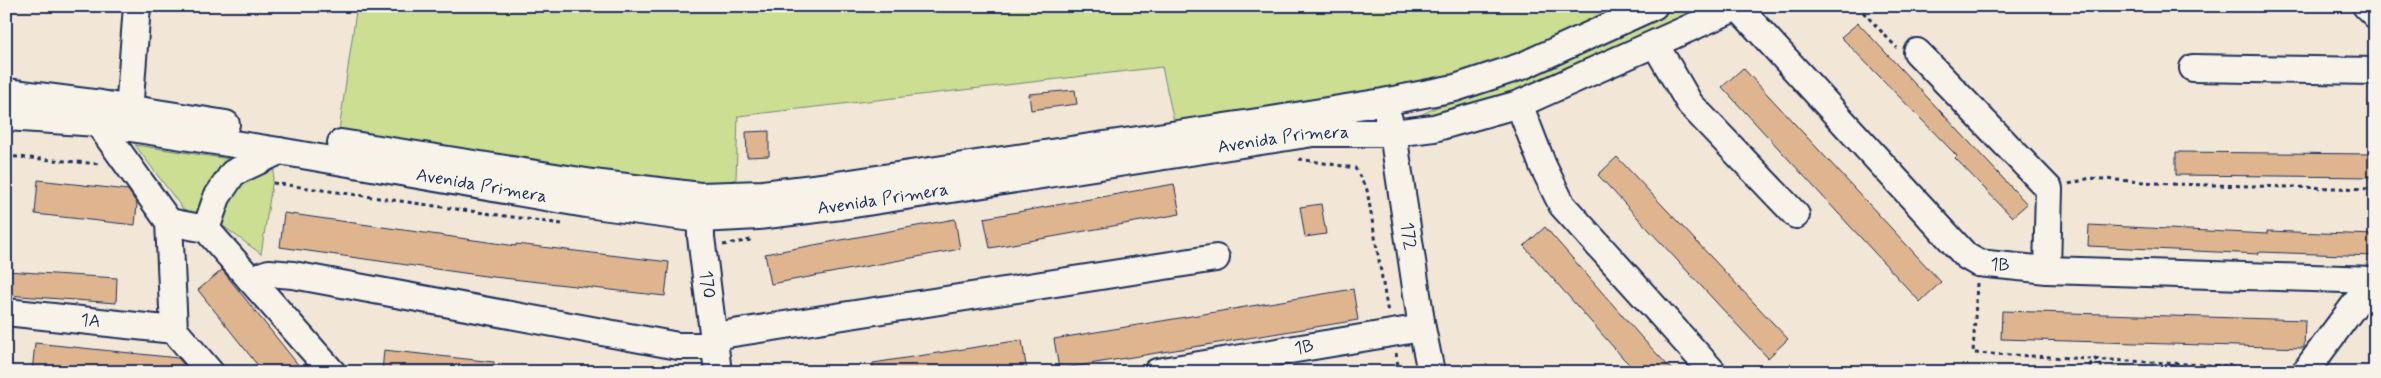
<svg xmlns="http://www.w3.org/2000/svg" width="2381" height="378" viewBox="0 0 2381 378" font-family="Mynerve,sans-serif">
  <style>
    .green { fill: #cbde92; stroke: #738678 }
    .building { fill: #deb58f; stroke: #1b2f5e }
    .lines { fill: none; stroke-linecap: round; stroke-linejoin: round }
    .minor-casing { stroke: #1b2f5e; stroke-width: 30 }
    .path { stroke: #1b2f5e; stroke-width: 3; stroke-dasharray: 4 4; stroke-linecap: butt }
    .minor { stroke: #f7f3e8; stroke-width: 26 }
    .labels { text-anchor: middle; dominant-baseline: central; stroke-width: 5; stroke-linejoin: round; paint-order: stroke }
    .street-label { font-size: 18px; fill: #1b2f5e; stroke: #f7f3e8 }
  </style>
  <rect width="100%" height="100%" fill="#f2e7d6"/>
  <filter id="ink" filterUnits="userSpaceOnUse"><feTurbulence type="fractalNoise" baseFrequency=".02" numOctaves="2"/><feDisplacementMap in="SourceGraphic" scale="10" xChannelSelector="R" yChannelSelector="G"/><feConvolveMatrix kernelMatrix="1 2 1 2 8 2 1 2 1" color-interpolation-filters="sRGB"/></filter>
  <g filter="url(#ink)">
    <path class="green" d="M350,6H1632L1428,89L1178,140L1162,67L738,116L736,179L693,193L338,138L356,11Z
      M1680,6H1699V9L1532,88L1428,118L1418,116L1437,107L1461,101L1510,84Z
      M135,145L275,166L261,254L223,226L183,209Z
      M2112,365L2219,372H2118Z"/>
    <path class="building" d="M1858,23L2027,204L2012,217L1955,158L1957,156L1841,37Z
      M1743,68L1941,282L1920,302L1722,87Z
      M1075,90L1077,104L1031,110L1029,94Z
      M769,131V156L747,157L746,132Z
      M2176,152L2375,154V177L2176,175Z
      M1617,157L1788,339L1768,358L1598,175Z
      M38,180L128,190L137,204L135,225L35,214Z
      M1174,184L1180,214L990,248L984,218Z
      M1321,204L1326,234L1305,237L1300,207Z
      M284,213L516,246V244L669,262L665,296L485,276L280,247Z
      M955,219L960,249L771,284L765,254Z
      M2089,225L2267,234V231L2375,235V256L2259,252V254L2088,246Z
      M1545,227L1642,338L1674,372H1637L1623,358L1524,246Z
      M222,270L227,276L304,372H263L198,290Z
      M6,271L117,278L116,303L6,295Z
      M1353,289L1358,320L1059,369L1054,339Z
      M2002,311L2305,320L2304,348L2001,339Z
      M1022,340L1027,372H873V363Z
      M35,343L178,358L190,372H32Z
      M384,350L494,362L493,372H382Z"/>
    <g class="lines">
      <g class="minor-casing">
        <g id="minor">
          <path id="s1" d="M1737,6L1966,256L1978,263L2047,270L2375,280"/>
          <path d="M2366,6L2375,15"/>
          <path d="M1655,44L1690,104L1796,215"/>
          <path d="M1917,52L2049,189L2047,270"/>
          <path d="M2193,68L2375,71"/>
          <path d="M6,92L101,104L226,124"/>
          <path d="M1519,104L1543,166L1562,205L1713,372"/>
          <path id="s2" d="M6,117L98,123L279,151L586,204L700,219L758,216L841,206L1313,133H1393L1434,128L1519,104L1739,6"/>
          <path id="s3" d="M1388,117L1393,133L1422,328L1431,372"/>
          <path d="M98,123L169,222L174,330"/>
          <path d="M128,125L137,6"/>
          <path d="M341,143L593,183L700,196L763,194L830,186L1271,120L1383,102L1455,88L1522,66L1654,6"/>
          <path id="s4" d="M700,201L701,237L718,372"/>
          <path d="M169,222L206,229L332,372"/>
          <path d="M206,229L217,197L233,173L279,151"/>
          <path d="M250,279L269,273L293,275L678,346H715"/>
          <path id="s5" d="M6,312L174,330"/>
          <path d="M174,330L210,372"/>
          <path d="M714,336L1216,258"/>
          <path id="s6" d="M1157,372L1422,328"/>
          <path d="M2305,372L2373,280"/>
        </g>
      </g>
      <path class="path" d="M1863,12L1897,48
        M6,156L100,164
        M1299,159L1355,168L1367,190L1388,313
        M273,183L562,224
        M2069,184L2090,178L2170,184L2375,189
        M723,245L751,240
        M1977,283L1973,353L2284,369
        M1396,353L1399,372
        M2084,372L2095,359L2107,372"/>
      <use href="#minor" class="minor"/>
    </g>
  </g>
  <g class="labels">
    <g class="street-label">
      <text stroke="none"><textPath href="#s2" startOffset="1291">Avenida Primera</textPath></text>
      <text stroke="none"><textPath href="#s2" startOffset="481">Avenida Primera</textPath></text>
      <text stroke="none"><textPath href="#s2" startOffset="886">Avenida Primera</textPath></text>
      <text stroke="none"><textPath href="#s3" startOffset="121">172</textPath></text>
      <text stroke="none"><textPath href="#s1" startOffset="375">1B</textPath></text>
      <text stroke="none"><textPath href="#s4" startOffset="84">170</textPath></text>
      <text stroke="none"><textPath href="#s5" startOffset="85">1A</textPath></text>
      <text stroke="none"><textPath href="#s6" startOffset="149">1B</textPath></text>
    </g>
  </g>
  <rect width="2381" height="378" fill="none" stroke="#f7f3e8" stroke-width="25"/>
  <rect x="12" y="12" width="2356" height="353" fill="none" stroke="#1b2f5e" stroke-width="2" filter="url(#ink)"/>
</svg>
